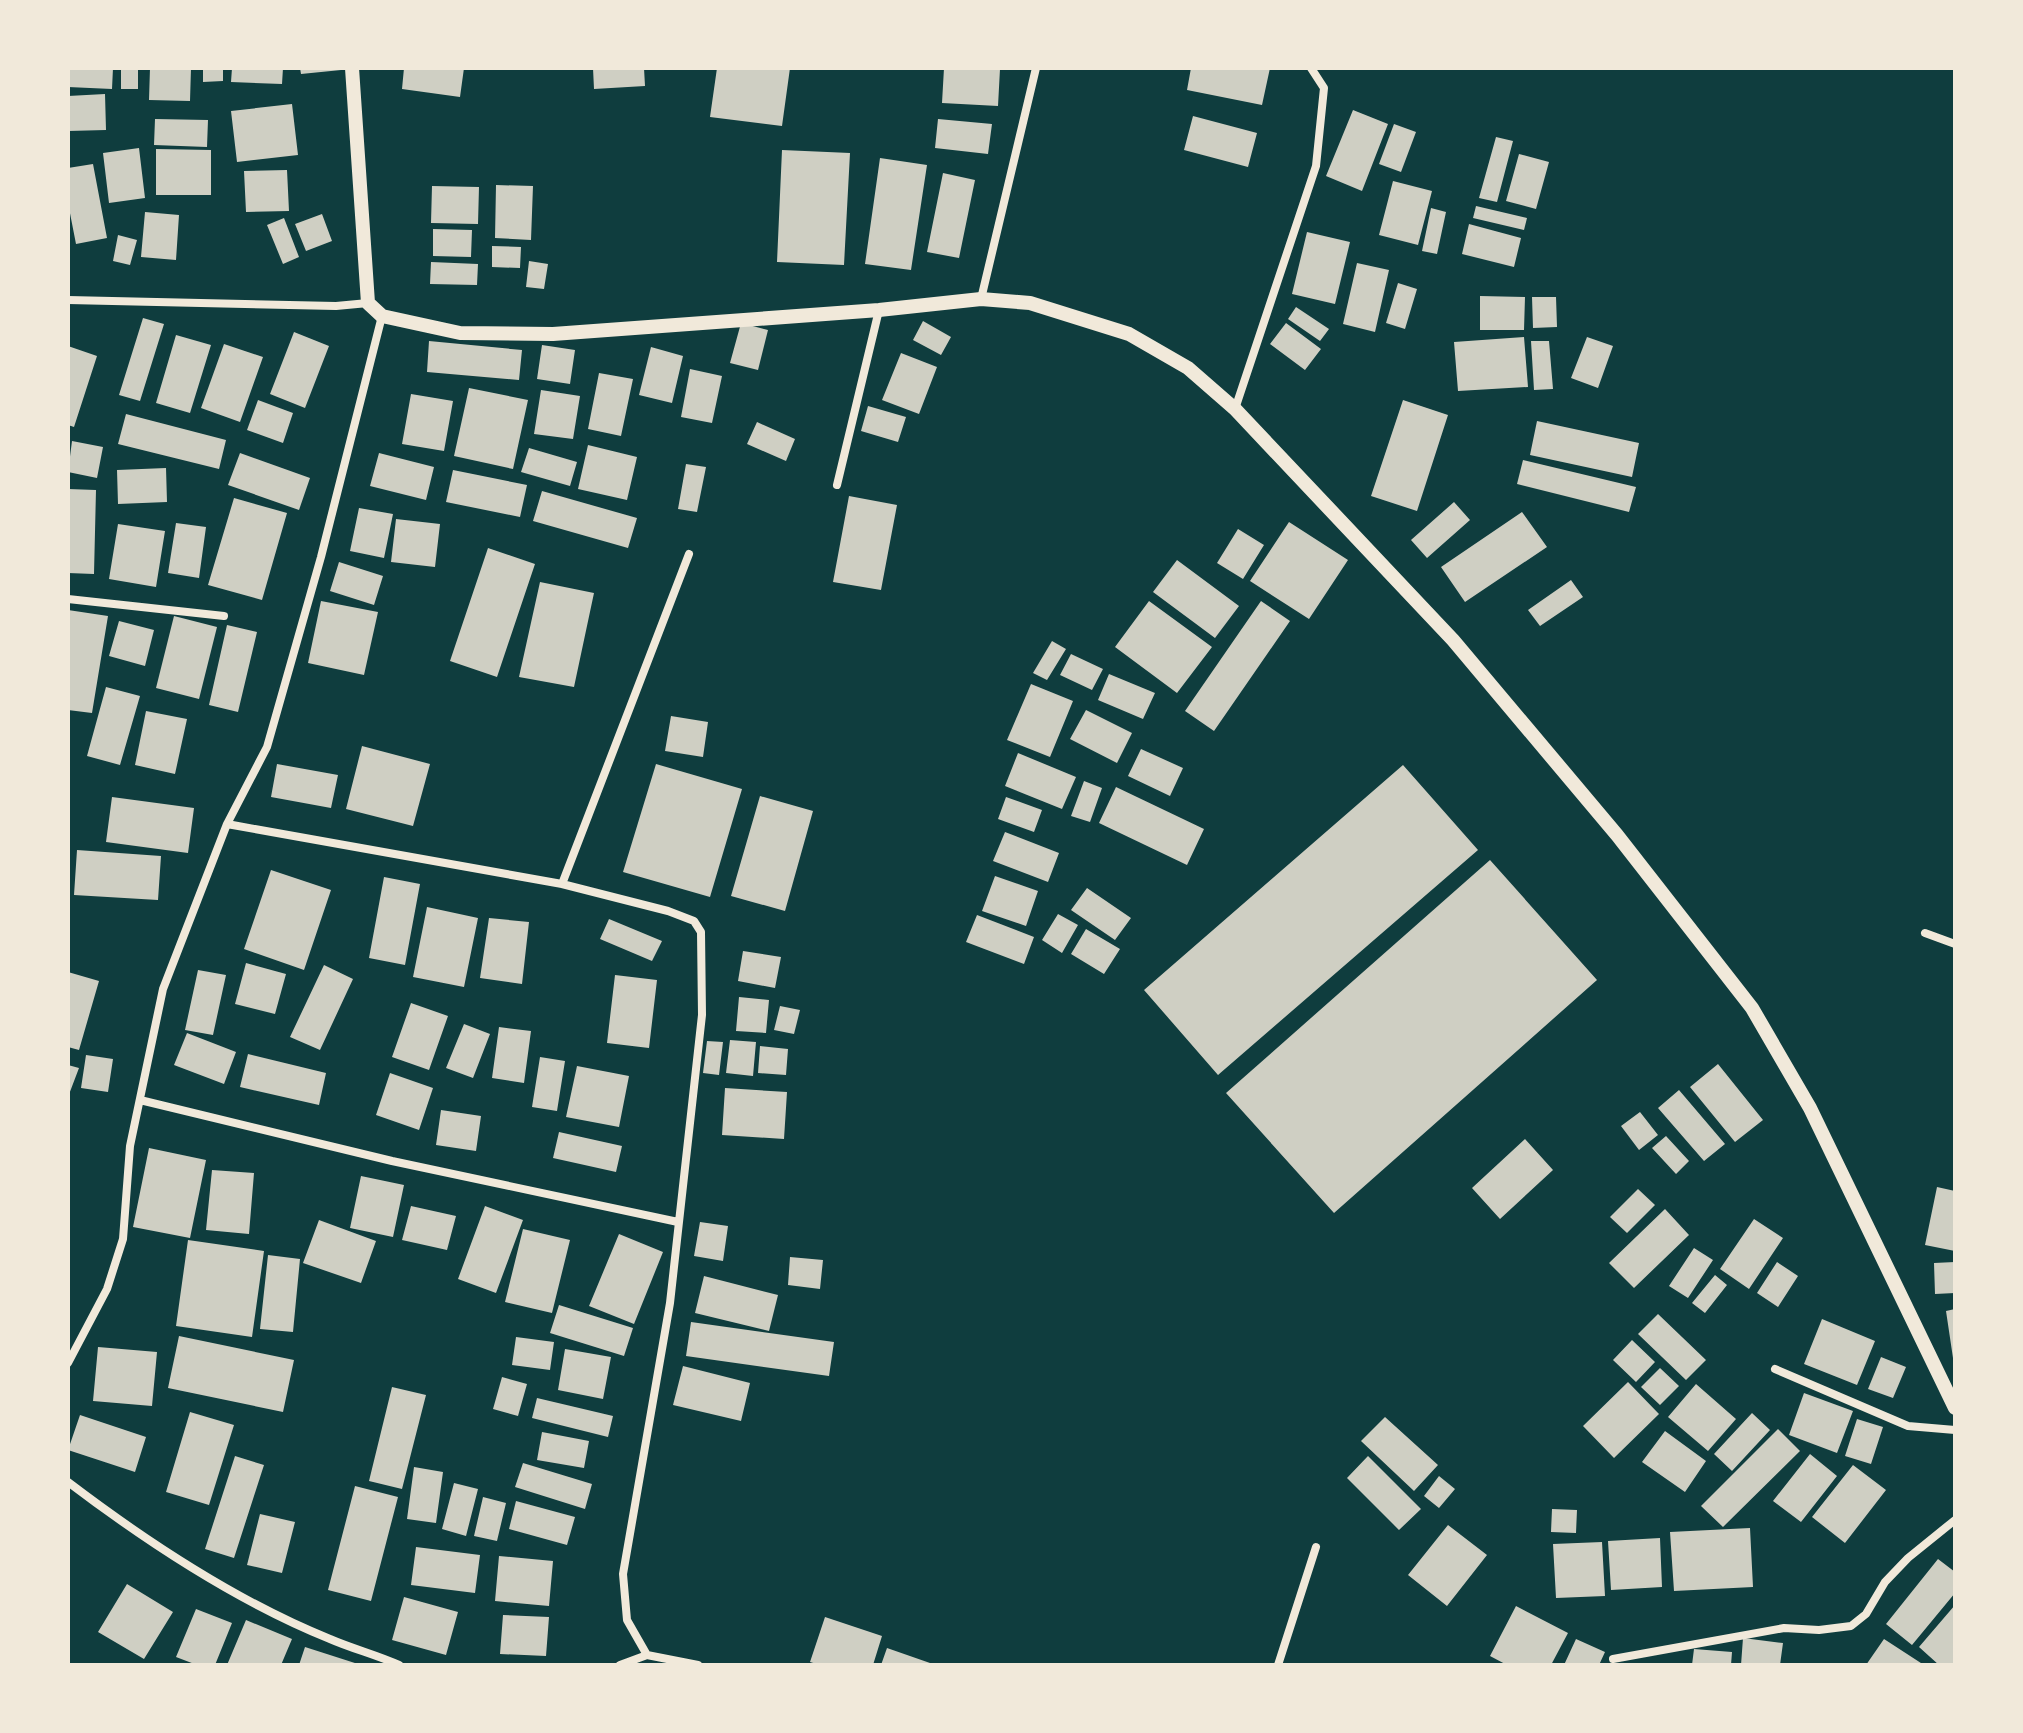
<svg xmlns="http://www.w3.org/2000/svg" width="2023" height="1733" viewBox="0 0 2023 1733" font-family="'Alegreya Sans',sans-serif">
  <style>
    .building { fill: #cfcfc3 }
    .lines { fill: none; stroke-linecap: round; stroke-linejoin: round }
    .minor { stroke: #f1e9da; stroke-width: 8 }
    .tertiary { stroke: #f1e9da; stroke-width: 14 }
  </style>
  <rect width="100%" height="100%" fill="#0f3d3e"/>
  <path class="building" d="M68,68H113L112,89L68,87Z
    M121,68H138V89H121Z
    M150,68H191L190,101L149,100Z
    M203,68H223V81L203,82Z
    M232,68H283L282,84L231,82Z
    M300,68H341V70L301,74Z
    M404,68H464L460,97L402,89Z
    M593,68H644L645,86L594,89Z
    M717,68H790L782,126L710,117Z
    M944,68L1000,69L998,106L942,103Z
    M1191,68H1270L1262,105L1187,90Z
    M105,94L106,130L68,131V96Z
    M292,104L298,155L237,162L231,111Z
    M1353,110L1388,124L1362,191L1326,176Z
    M1193,116L1257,133L1248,167L1184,150Z
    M155,119L208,120L207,147L154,145Z
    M938,119L992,124L988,154L935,148Z
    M1394,124L1416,132L1401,172L1379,164Z
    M1496,137L1513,141L1497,202L1479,198Z
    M139,148L145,198L109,203L103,153Z
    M156,149L211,150V195H156Z
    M782,150L850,153L844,265L777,262Z
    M1519,154L1549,162L1536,209L1506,201Z
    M880,158L927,165L911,270L865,264Z
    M93,164L107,238L76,244L68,203V168Z
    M287,170L289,211L246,212L244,171Z
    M943,173L975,180L959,258L927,252Z
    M1393,181L1432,191L1418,245L1379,235Z
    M496,185L533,186L531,240L495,238Z
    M432,186L479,187L478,224L431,223Z
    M1476,206L1527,218L1524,230L1473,218Z
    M1431,208L1446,212L1437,254L1422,251Z
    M145,212L179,215L176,260L141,257Z
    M322,214L332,241L306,251L295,224Z
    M284,218L299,257L283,264L267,225Z
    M1469,224L1521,238L1514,267L1462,254Z
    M433,229L472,230L471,257L433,256Z
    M1307,232L1350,242L1335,304L1292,294Z
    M118,235L137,240L130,265L113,261Z
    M492,246L521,247L520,268L492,267Z
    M529,261L548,264L544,289L526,287Z
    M431,262L478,264L477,285L430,284Z
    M1357,263L1389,270L1375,332L1343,324Z
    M1398,283L1417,289L1405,329L1386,323Z
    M1480,296L1525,297L1524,330H1480Z
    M1532,297H1556L1557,327L1533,328Z
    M1296,307L1329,329L1320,341L1288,319Z
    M143,318L164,324L140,401L119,395Z
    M923,321L951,337L941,355L913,340Z
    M741,323L768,330L758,370L730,363Z
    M1286,323L1321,349L1305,370L1270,344Z
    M294,332L329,346L305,408L270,394Z
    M176,335L211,345L190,413L156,403Z
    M1524,337L1528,387L1458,391L1454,342Z
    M1587,337L1613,346L1598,388L1571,378Z
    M429,341L522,350L519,380L427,372Z
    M1531,341H1549L1553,389L1534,390Z
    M224,344L263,357L240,422L201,408Z
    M542,345L575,350L570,384L537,379Z
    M68,346L97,356L74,427L68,425Z
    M651,347L683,356L672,403L639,395Z
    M901,353L937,367L919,414L882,400Z
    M690,369L722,376L712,423L681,417Z
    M599,373L633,379L621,436L588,429Z
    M469,388L528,400L513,469L454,456Z
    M541,390L580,396L573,439L534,434Z
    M411,394L453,401L444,451L402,444Z
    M258,400L293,413L283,443L247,430Z
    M1403,400L1448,415L1417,511L1371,496Z
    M868,406L906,417L898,442L861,431Z
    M126,414L226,440L219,469L118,444Z
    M1537,421L1639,443L1632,477L1530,455Z
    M757,422L795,439L786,461L747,444Z
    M72,441L103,447L97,478L68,472Z
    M588,445L637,457L627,500L578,489Z
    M529,448L577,462L570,486L521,472Z
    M240,453L310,478L299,510L228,485Z
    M379,453L434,467L426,500L370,486Z
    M1523,460L1636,487L1629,512L1517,484Z
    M686,464L706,467L697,512L678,509Z
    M166,468L167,502L118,504L117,470Z
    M453,470L527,485L520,517L446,502Z
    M68,489L96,490L94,574L68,573Z
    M542,491L637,518L628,548L533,521Z
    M849,496L897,505L881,590L833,582Z
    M234,498L287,513L262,600L208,585Z
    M1454,502L1470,520L1427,558L1411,540Z
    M359,508L393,514L384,558L350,551Z
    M1522,512L1547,547L1465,602L1441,567Z
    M396,519L440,524L435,567L391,562Z
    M1289,522L1348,560L1309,619L1250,581Z
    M176,523L206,527L199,578L168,573Z
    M118,524L165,531L156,587L109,579Z
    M1238,529L1264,545L1243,579L1217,563Z
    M488,548L535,564L497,677L450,661Z
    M1177,560L1239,606L1215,638L1153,592Z
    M339,562L383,576L374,605L330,591Z
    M1571,580L1583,597L1540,626L1528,610Z
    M540,582L594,593L574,687L519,677Z
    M321,601L378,612L364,675L308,663Z
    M1149,601L1212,647L1177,693L1115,647Z
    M1261,601L1290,621L1214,731L1185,711Z
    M68,610L108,616L92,713L68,710Z
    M174,616L217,627L199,699L156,688Z
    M119,621L154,630L145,666L109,656Z
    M227,625L257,632L238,712L209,705Z
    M1052,641L1066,649L1047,680L1033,673Z
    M1071,654L1103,669L1092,690L1060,675Z
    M1109,674L1155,693L1143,719L1098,700Z
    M1031,684L1073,701L1050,757L1007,740Z
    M106,687L140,696L120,765L87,756Z
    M1086,710L1132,733L1117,763L1070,739Z
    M146,711L187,719L175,774L135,765Z
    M671,716L708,722L703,757L665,751Z
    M362,746L430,764L413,826L346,809Z
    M1141,749L1183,768L1170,796L1128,776Z
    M1018,753L1076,777L1062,809L1005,786Z
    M277,764L338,775L331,808L271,797Z
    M656,764L742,789L710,897L623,872Z
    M1403,765L1478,850L1218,1075L1144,990Z
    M1084,781L1102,788L1090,822L1071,816Z
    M1116,787L1204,829L1187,865L1099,823Z
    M760,796L813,811L785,911L731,896Z
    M112,797L194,808L188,853L106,842Z
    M1006,797L1042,810L1034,832L998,819Z
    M1005,832L1059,853L1048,882L993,861Z
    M77,850L161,856L158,900L74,895Z
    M1490,860L1597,980L1334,1213L1226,1093Z
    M271,870L331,890L304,970L244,949Z
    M995,876L1038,891L1026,926L982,911Z
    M384,877L420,884L405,965L369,958Z
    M1087,888L1131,918L1115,940L1071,910Z
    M427,907L478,918L464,987L413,977Z
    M1058,914L1078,925L1062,953L1042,940Z
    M977,915L1034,937L1024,964L966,942Z
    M489,918L529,922L522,984L480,978Z
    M609,919L662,941L652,961L600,939Z
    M1086,929L1120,949L1104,974L1071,954Z
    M743,951L781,957L775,988L738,981Z
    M246,963L286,974L275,1014L235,1004Z
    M324,965L353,979L320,1050L290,1037Z
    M198,970L226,975L213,1035L185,1030Z
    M68,972L99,981L79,1050L68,1047Z
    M615,975L657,980L649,1048L607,1043Z
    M739,997L769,1000L766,1033L736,1031Z
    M411,1003L448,1016L429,1070L392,1057Z
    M780,1006L800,1010L794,1034L774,1030Z
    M464,1024L490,1034L473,1078L446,1068Z
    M499,1027L531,1031L524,1083L492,1078Z
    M187,1033L236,1052L224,1084L174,1065Z
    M730,1040L756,1042L753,1076L726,1073Z
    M707,1041L723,1042L719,1075L703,1073Z
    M760,1046L788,1049L786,1075L758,1073Z
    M248,1054L326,1073L319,1105L240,1087Z
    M86,1055L113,1059L108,1092L81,1088Z
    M540,1057L565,1061L557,1111L532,1107Z
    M1718,1064L1763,1120L1735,1142L1690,1087Z
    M68,1065L79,1068L68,1097Z
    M577,1066L629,1076L619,1127L566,1117Z
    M390,1073L433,1088L419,1130L376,1115Z
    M725,1088L787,1092L784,1139L722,1135Z
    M1679,1090L1725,1144L1704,1161L1658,1108Z
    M441,1110L481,1116L476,1151L436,1145Z
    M1640,1112L1658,1135L1639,1150L1621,1126Z
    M559,1132L622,1146L616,1172L553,1158Z
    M1666,1136L1689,1161L1676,1174L1652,1148Z
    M1525,1139L1553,1170L1500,1219L1472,1188Z
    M149,1148L206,1160L190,1238L133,1227Z
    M212,1170L254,1173L249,1234L206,1230Z
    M361,1176L404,1185L393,1237L350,1228Z
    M1937,1187L1955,1191V1251L1925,1245Z
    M1638,1189L1655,1205L1627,1233L1610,1217Z
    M411,1206L456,1216L447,1250L402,1240Z
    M485,1206L523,1220L496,1293L458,1279Z
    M1665,1209L1689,1235L1634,1288L1609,1263Z
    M1754,1219L1783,1238L1749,1289L1720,1269Z
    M319,1220L376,1241L361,1283L303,1263Z
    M700,1222L728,1226L723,1261L694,1256Z
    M523,1229L570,1240L552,1313L505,1302Z
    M619,1234L663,1252L634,1324L589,1306Z
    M188,1240L264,1251L252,1337L176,1326Z
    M1694,1248L1713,1260L1688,1298L1669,1286Z
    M268,1255L300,1259L293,1332L260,1329Z
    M790,1257L823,1260L820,1289L788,1285Z
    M1777,1262L1798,1276L1778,1307L1757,1293Z
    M1955,1262V1293L1935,1294L1934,1263Z
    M1715,1275L1727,1285L1705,1313L1692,1303Z
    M704,1276L778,1295L769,1331L695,1313Z
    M559,1305L633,1328L624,1356L550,1333Z
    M1955,1309V1358H1953L1946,1311Z
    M1658,1314L1706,1360L1686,1380L1638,1334Z
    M1822,1319L1875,1341L1857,1385L1804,1364Z
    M691,1322L834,1342L829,1376L686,1356Z
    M179,1336L294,1360L283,1412L168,1388Z
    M516,1337L554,1342L550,1370L512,1365Z
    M1632,1340L1655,1362L1636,1382L1613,1360Z
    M98,1347L157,1352L152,1406L93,1401Z
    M565,1349L611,1357L603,1399L558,1390Z
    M1881,1357L1906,1367L1893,1398L1868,1389Z
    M683,1366L750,1383L741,1421L673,1405Z
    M1660,1368L1679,1386L1660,1405L1641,1387Z
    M502,1377L527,1384L518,1416L493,1409Z
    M1628,1382L1659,1414L1614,1458L1583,1426Z
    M1696,1384L1736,1419L1708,1451L1668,1417Z
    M392,1387L426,1395L402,1489L369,1481Z
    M1804,1393L1853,1411L1837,1453L1789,1435Z
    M537,1398L613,1416L608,1437L532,1418Z
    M190,1412L234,1425L209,1505L166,1492Z
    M1752,1413L1770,1430L1732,1471L1714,1454Z
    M80,1415L146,1437L135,1472L68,1450Z
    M1385,1417L1438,1465L1414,1491L1361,1441Z
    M1857,1419L1883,1427L1871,1464L1845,1456Z
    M1778,1429L1800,1451L1723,1527L1701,1506Z
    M1665,1431L1706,1461L1685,1492L1642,1462Z
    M542,1432L589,1441L584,1468L537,1460Z
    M1810,1454L1837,1476L1801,1522L1773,1501Z
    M235,1456L264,1465L234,1558L205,1549Z
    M1368,1456L1421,1509L1399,1530L1347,1478Z
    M523,1463L592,1484L585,1509L515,1487Z
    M1853,1465L1886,1490L1845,1543L1812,1517Z
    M414,1467L443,1472L436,1523L407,1519Z
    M1439,1476L1455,1489L1439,1508L1424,1496Z
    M454,1483L478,1489L466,1536L442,1529Z
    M355,1486L398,1497L371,1601L328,1590Z
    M483,1497L506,1503L497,1541L474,1536Z
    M516,1501L575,1517L567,1545L509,1529Z
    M1552,1509L1577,1510L1576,1533L1551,1532Z
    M260,1514L295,1522L282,1573L247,1565Z
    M1448,1525L1487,1555L1447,1606L1408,1575Z
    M1750,1528L1753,1587L1674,1591L1670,1532Z
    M1660,1538L1662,1587L1611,1590L1608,1541Z
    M1602,1542L1605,1596L1556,1598L1553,1544Z
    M416,1547L480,1555L475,1593L411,1585Z
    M499,1556L553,1561L549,1606L495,1601Z
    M1938,1559L1955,1572V1593L1912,1645L1886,1624Z
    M127,1584L173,1612L144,1659L98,1632Z
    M404,1597L458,1612L446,1655L392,1640Z
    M1955,1605V1665H1939L1919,1647Z
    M1516,1606L1568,1633L1551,1665H1507L1490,1656Z
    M196,1609L232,1623L215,1665H197L176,1657Z
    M503,1615L549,1617L546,1656L500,1654Z
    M825,1617L882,1636L873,1665H820L810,1662Z
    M246,1620L292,1639L281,1665H227Z
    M1743,1638L1783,1643L1780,1665H1741Z
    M1576,1639L1605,1652L1599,1665H1564Z
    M1884,1639L1924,1665H1866Z
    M305,1647L358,1664V1665H299Z
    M887,1648L930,1663V1665H881Z
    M1694,1649L1732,1652L1731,1665H1692Z"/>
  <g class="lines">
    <path class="minor" d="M981,299L1036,68
      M68,300L336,306L368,303
      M1235,409L1316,166L1324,88L1311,68
      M837,485L879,310
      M68,599L224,616
      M227,824L562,884L668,911L694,921L701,932L702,1015L670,1303L623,1574L627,1620L647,1655
      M562,884L689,554
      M1925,933L1955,944
      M140,1100L392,1161L678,1222
      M68,1363L107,1289L123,1239L130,1146L163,989L227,824L267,747L321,557L382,316
      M1775,1369L1908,1426L1955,1430
      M68,1482C147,1542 238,1602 330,1639C353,1649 377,1655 399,1665
      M1613,1659L1784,1628L1819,1630L1851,1626L1866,1614L1885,1582L1908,1558L1955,1520
      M620,1665L647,1655L698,1665
      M1278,1665L1316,1547"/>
    <path class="tertiary" d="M352,68L368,303L382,316L460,333L553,334L879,310L981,299L1030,303L1129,334L1188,368L1235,409L1453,640L1617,835L1752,1008L1810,1108L1955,1408"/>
  </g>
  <rect width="2023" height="1733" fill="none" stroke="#f1e9da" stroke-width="140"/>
</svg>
